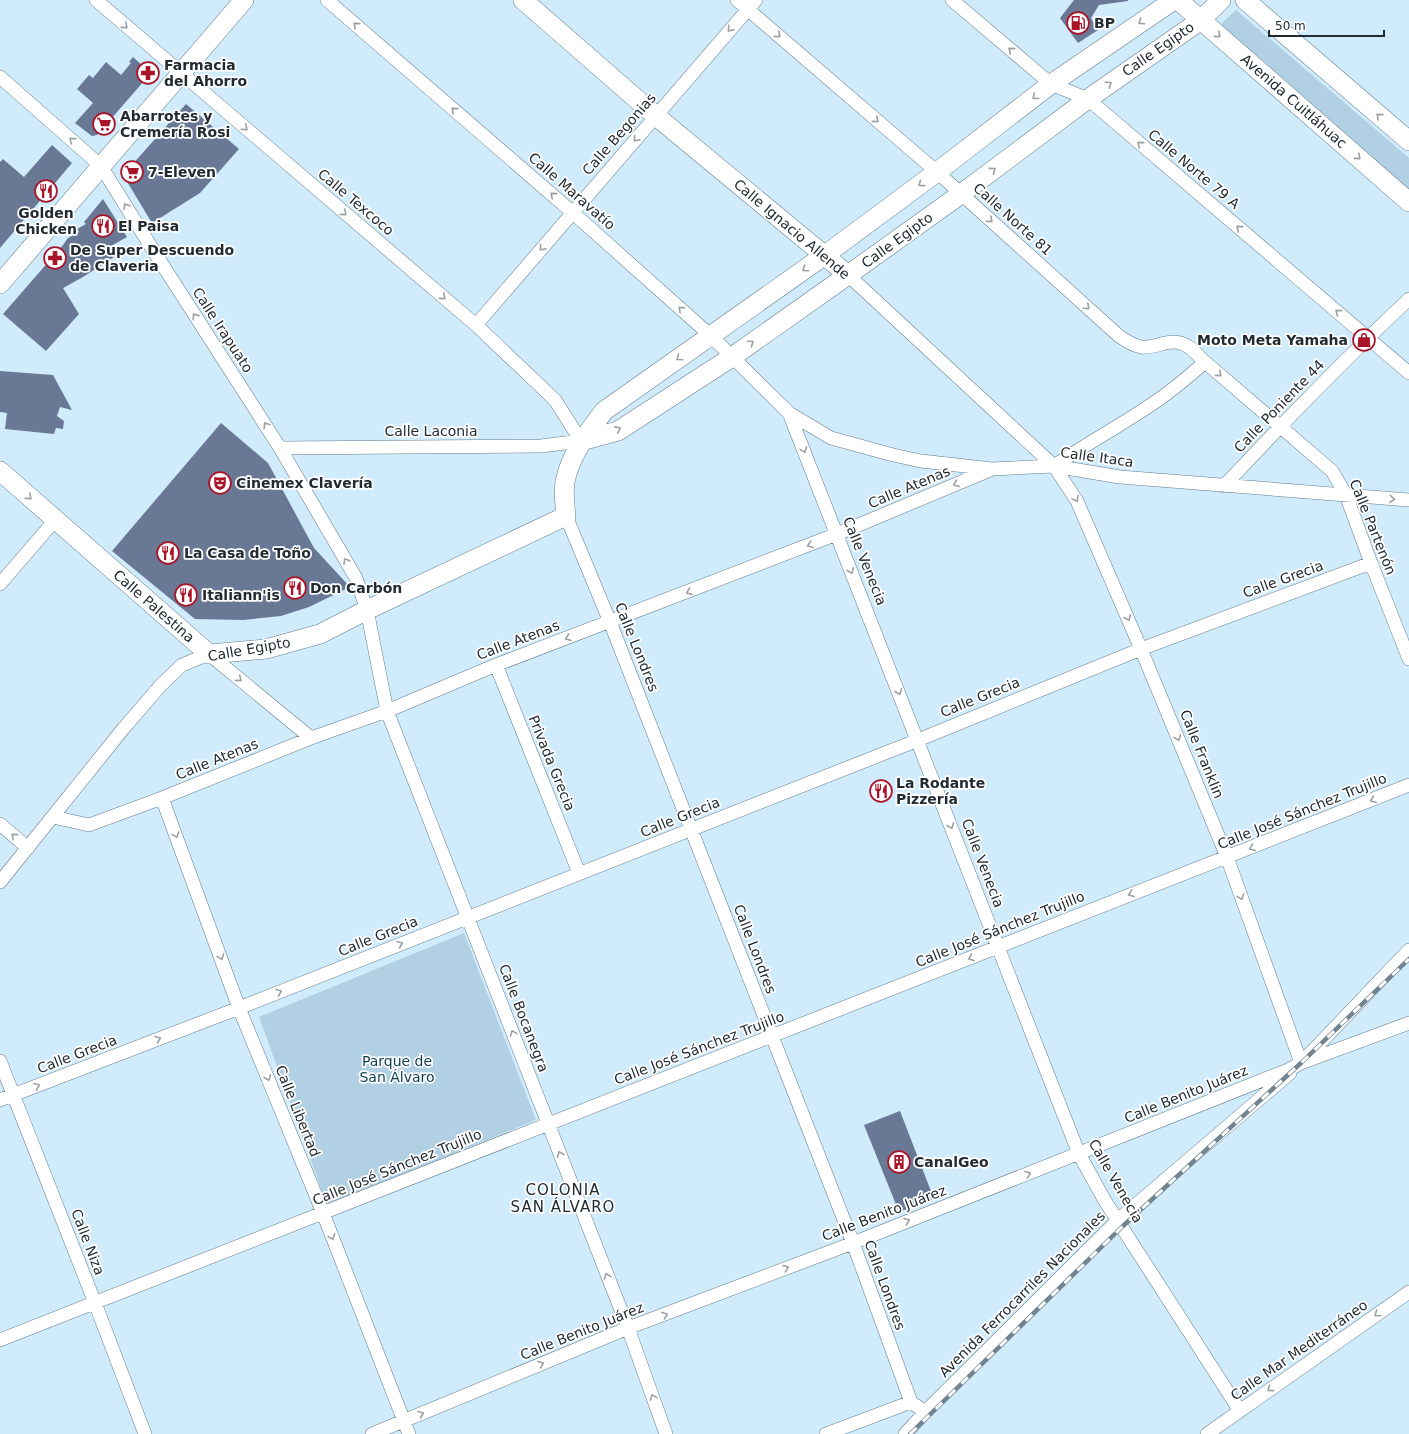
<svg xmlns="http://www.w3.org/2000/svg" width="1409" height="1434" viewBox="0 0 1409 1434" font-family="'DejaVu Sans',sans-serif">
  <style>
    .green { fill: #b1d0e3 }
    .building { fill: #697895 }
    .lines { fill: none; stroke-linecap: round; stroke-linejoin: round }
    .street-casing { stroke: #627b8a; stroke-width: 14 }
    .secondary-casing { stroke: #627b8a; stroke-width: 20 }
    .street { stroke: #fff; stroke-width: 13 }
    .secondary { stroke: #fff; stroke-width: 19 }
    .rail-casing { stroke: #72848f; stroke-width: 4.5 }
    .rail { stroke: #fff; stroke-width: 3; stroke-dasharray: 9; stroke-linecap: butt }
    .oneway { stroke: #9ba0a2 }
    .labels { text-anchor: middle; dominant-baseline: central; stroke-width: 3.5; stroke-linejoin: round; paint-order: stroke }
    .poi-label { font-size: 14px; font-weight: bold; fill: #212b31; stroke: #fff; text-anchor: start }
    .street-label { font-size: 14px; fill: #212b31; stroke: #fff }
    .park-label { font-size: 14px; fill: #0a3b51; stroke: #fff }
    .neighbourhood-label { font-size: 15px; letter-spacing: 1px; fill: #212b31; stroke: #fff }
  </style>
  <rect width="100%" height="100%" fill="#d0ecfc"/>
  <path class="green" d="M1236,10L1409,158V189L1219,26Z
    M464,933L536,1120L327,1205L259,1017Z"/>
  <path class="building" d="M1074,0H1128V1L1099,5L1091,18L1098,30L1078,43L1060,18Z
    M133,57L151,73L97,135L92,136L75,123L93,103L77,89L89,75L93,78L106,62L121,75L131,63L129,62Z
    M186,104L239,149L200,193L152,223L123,175Z
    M52,145L72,163L0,248V162L3,159L24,177Z
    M103,199L127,237L111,246L117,255L83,277L63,288L79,314L46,351L3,314L63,245L68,238L79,232L77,229L86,224L84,222Z
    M0,371L53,375L72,410L60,407L57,416L64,421L63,429L56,428L54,434L5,429L7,413L0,412Z
    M221,423L268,463L314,548L350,587L309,607L281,616L243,620L195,619L112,551Z
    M900,1111L934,1199L899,1212L864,1125Z"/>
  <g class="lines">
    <g class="street-casing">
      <path id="street" d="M96,0L476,325L555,400L581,441L541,446L280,448
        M327,0L572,212L710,335L789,413L831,438L893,455L921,461L992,469L1054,466L1120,477L1409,500
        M737,0L937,172L1119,336C1126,341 1132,345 1141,347C1158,349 1171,335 1189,347C1195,351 1200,358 1205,362L1332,471L1346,495L1371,563L1409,659
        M952,0L1051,84L1088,99L1409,373
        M0,77L101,166L153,250L280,448L356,578L367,610L387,711L628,1328L666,1434
        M848,275L1054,466L1077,501L1141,649L1227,857L1301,1063
        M476,325L756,0
        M789,413L1079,1154L1105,1201L1240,1411
        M1054,466C1086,444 1120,426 1152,404C1171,392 1188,377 1205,362
        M1224,486C1284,422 1345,359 1409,299
        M566,516L610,622L853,1243L911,1402L925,1412
        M0,584L56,519
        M496,665L579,873
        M162,798L239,1008L323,1213L409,1434
        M53,817L89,825L162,798L311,738L387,711L496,665L837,534L990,470
        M0,824L28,848
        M0,882L123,729L161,685L182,665L209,654L311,738
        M1304,1060L1409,950
        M0,1061L95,1303L145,1434
        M0,1100L239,1008L918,740L1141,649L1371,563
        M0,1340L1409,785
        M372,1434L628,1328L853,1243L1288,1070L1301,1063L1409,1023
        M826,1434L911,1402
        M905,1434L925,1412L1118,1220L1290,1073
        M1207,1434L1409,1292"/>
    </g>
    <g class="secondary-casing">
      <path id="secondary" d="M523,0L656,116L848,275
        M1178,0L1409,202
        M1245,0L1409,141
        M0,284L244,0
        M581,441L618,431L732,357L848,275L961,194L1088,99L1201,20L1221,0
        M0,471L209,654L266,649L320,634L367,610L566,516C565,505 563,493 565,482C570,455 588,432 604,411L825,255L937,172L1051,84L1174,0"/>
    </g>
    <use href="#street" class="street"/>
    <use href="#secondary" class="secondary"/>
    <g class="rail-casing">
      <path id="rail" d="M910,1434L1123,1226L1301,1063L1409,959"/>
    </g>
    <use href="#rail" class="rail"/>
  </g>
  <defs><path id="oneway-chevron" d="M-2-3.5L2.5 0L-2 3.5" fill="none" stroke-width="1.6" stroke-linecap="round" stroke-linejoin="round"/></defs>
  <g class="oneway">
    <use href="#oneway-chevron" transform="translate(1141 22) rotate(146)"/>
    <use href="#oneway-chevron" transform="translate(356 25) rotate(-139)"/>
    <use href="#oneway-chevron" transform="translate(125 26) rotate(41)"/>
    <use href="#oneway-chevron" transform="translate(730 29) rotate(131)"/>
    <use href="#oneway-chevron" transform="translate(778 35) rotate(41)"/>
    <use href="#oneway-chevron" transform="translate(1218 35) rotate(41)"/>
    <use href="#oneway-chevron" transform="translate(1011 50) rotate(-140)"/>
    <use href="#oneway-chevron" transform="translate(1109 84) rotate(-35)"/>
    <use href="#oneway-chevron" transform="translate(1035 97) rotate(142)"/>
    <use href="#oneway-chevron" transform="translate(454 110) rotate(-139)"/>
    <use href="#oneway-chevron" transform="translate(1379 116) rotate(-139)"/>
    <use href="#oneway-chevron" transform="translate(876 120) rotate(41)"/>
    <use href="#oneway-chevron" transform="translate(245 128) rotate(40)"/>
    <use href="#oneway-chevron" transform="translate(636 139) rotate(131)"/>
    <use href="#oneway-chevron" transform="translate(72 140) rotate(-139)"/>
    <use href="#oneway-chevron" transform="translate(1140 144) rotate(-140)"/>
    <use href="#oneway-chevron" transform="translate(1358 157) rotate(41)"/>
    <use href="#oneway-chevron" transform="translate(993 170) rotate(-37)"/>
    <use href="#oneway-chevron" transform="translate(921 184) rotate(143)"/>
    <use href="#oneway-chevron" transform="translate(553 195) rotate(-139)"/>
    <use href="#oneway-chevron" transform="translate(126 206) rotate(-122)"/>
    <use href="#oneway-chevron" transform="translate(344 213) rotate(40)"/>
    <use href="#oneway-chevron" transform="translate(990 220) rotate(42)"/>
    <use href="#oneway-chevron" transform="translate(1239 228) rotate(-140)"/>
    <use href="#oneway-chevron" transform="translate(542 248) rotate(131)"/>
    <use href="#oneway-chevron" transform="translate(805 269) rotate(145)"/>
    <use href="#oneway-chevron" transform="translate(443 297) rotate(40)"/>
    <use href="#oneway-chevron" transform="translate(1087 307) rotate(42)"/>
    <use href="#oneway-chevron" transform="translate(681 309) rotate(-138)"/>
    <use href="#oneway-chevron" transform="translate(1338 312) rotate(-140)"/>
    <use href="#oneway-chevron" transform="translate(195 316) rotate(-123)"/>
    <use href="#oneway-chevron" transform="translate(751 343) rotate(-35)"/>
    <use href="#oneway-chevron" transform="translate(679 358) rotate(145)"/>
    <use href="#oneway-chevron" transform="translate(1219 374) rotate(40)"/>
    <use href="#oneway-chevron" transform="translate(266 425) rotate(-123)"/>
    <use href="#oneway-chevron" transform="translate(618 429) rotate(-25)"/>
    <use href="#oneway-chevron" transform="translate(804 450) rotate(69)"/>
    <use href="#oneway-chevron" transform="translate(956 484) rotate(157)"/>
    <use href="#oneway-chevron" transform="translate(29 497) rotate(41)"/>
    <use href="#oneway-chevron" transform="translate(1076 499) rotate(59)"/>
    <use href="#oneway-chevron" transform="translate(1392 499) rotate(5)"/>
    <use href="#oneway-chevron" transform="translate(810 545) rotate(159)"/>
    <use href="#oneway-chevron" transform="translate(346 561) rotate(-120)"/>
    <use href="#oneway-chevron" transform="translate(851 571) rotate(68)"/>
    <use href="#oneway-chevron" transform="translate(689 592) rotate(159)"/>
    <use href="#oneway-chevron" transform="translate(1128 618) rotate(67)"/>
    <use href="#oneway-chevron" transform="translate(568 638) rotate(159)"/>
    <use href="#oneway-chevron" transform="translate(239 679) rotate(40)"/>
    <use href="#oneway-chevron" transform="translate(899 692) rotate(68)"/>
    <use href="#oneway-chevron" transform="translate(1178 738) rotate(68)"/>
    <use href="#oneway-chevron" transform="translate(1373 800) rotate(158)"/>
    <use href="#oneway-chevron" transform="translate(951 826) rotate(69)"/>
    <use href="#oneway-chevron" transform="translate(176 835) rotate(70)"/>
    <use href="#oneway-chevron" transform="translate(14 836) rotate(-139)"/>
    <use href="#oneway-chevron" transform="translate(1252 848) rotate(158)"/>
    <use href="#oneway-chevron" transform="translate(1131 894) rotate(159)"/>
    <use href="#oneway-chevron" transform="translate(1241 897) rotate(70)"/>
    <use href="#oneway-chevron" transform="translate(400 944) rotate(-22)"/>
    <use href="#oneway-chevron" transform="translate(221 957) rotate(70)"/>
    <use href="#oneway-chevron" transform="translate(971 958) rotate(158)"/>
    <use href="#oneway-chevron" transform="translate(279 992) rotate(-22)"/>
    <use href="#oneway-chevron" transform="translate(513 1033) rotate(-111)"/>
    <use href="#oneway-chevron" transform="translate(158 1039) rotate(-21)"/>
    <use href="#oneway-chevron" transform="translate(268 1078) rotate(68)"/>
    <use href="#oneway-chevron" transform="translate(37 1086) rotate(-21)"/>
    <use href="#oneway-chevron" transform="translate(560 1154) rotate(-111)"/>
    <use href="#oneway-chevron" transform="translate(1028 1174) rotate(-21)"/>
    <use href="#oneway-chevron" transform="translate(907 1221) rotate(-21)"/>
    <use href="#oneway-chevron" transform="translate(332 1237) rotate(69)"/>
    <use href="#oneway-chevron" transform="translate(786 1268) rotate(-21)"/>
    <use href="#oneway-chevron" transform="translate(607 1276) rotate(-111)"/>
    <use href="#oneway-chevron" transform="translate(1377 1314) rotate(145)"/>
    <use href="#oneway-chevron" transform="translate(665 1315) rotate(-21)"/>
    <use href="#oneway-chevron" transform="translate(541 1364) rotate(-23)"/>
    <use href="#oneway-chevron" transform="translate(1270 1389) rotate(144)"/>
    <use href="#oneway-chevron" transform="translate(653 1397) rotate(-110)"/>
    <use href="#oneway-chevron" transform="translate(421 1414) rotate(-23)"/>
  </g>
  <defs>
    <g id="fuel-ring" transform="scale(1.15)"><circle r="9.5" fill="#fff" stroke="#aa1429" stroke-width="1.5"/><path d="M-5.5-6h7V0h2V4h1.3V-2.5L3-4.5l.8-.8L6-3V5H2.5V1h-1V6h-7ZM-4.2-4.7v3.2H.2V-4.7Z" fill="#aa1429"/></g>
    <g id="pharmacy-ring" transform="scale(1.15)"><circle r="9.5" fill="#fff" stroke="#aa1429" stroke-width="1.5"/><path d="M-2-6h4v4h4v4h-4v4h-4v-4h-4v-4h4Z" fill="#aa1429"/></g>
    <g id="supermarket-ring" transform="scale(1.15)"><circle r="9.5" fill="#fff" stroke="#aa1429" stroke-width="1.5"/><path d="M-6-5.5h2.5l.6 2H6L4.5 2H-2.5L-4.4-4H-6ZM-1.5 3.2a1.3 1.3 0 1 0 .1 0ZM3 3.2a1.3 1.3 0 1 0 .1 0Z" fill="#aa1429"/></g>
    <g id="restaurant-ring" transform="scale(1.15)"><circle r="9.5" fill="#fff" stroke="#aa1429" stroke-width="1.5"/><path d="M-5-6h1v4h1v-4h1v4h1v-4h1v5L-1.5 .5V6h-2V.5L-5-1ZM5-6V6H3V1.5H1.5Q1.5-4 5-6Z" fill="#aa1429"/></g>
    <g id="shop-ring" transform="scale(1.15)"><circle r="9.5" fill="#fff" stroke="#aa1429" stroke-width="1.5"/><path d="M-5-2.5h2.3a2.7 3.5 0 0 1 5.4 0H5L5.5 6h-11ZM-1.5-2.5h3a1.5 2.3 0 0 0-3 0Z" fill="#aa1429"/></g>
    <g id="theatre-ring" transform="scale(1.15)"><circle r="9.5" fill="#fff" stroke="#aa1429" stroke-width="1.5"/><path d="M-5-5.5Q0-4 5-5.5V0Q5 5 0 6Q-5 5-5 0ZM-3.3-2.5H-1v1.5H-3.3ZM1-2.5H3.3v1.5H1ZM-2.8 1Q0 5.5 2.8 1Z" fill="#aa1429"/></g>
    <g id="building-ring" transform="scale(1.15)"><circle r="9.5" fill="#fff" stroke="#aa1429" stroke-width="1.5"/><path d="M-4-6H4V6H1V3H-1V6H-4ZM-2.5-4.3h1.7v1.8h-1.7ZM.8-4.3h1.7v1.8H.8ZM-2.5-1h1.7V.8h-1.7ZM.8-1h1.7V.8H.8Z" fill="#aa1429"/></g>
  </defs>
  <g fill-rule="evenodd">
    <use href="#fuel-ring" x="1078" y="23"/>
    <use href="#pharmacy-ring" x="148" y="73"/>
    <use href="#supermarket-ring" x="104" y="124"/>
    <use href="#supermarket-ring" x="132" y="172"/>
    <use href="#restaurant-ring" x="46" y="191"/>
    <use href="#restaurant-ring" x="103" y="226"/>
    <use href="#pharmacy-ring" x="55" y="258"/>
    <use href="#shop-ring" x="1364" y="340"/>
    <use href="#theatre-ring" x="220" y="483"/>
    <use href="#restaurant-ring" x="168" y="553"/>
    <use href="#restaurant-ring" x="295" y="588"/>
    <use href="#restaurant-ring" x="186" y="595"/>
    <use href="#restaurant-ring" x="881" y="791"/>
    <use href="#building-ring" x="899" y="1162"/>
  </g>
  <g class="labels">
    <g class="poi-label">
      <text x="1094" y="23">BP</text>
      <text x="164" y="65">Farmacia<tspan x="164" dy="16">del Ahorro</tspan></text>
      <text x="120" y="116">Abarrotes y<tspan x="120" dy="16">Cremería Rosi</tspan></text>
      <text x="148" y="172">7-Eleven</text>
      <text x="46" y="213" text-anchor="middle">Golden<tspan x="46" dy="16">Chicken</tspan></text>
      <text x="118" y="226">El Paisa</text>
      <text x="70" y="250">De Super Descuendo<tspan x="70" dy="16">de Claveria</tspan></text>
      <text x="1348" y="340" text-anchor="end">Moto Meta Yamaha</text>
      <text x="236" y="483">Cinemex Clavería</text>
      <text x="184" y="553">La Casa de Toño</text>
      <text x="310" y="588">Don Carbón</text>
      <text x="202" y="595">Italiann'is</text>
      <text x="896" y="783">La Rodante<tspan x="896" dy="16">Pizzería</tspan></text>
      <text x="914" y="1162">CanalGeo</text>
    </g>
    <g class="street-label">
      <text transform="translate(1158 49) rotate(-35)">Calle Egipto</text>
      <text transform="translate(1294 101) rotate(41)">Avenida Cuitláhuac</text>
      <text transform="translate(619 134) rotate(-49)">Calle Begonias</text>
      <text transform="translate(1194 169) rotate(40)">Calle Norte 79 A</text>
      <text transform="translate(572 191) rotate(41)">Calle Maravatío</text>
      <text transform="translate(356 202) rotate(40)">Calle Texcoco</text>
      <text transform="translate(1013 219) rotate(42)">Calle Norte 81</text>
      <text transform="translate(792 229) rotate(40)">Calle Ignacio Allende</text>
      <text transform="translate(897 240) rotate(-36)">Calle Egipto</text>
      <text transform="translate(223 330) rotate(57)">Calle Irapuato</text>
      <text transform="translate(1279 406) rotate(-46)">Calle Poniente 44</text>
      <text x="431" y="431">Calle Laconia</text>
      <text transform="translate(1097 457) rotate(8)">Calle Itaca</text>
      <text transform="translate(909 487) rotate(-23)">Calle Atenas</text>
      <text transform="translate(1373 527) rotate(68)">Calle Partenón</text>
      <text transform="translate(865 561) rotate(68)">Calle Venecia</text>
      <text transform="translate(1283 579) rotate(-20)">Calle Grecia</text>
      <text transform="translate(154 606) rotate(41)">Calle Palestina</text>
      <text transform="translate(518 640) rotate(-21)">Calle Atenas</text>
      <text transform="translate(637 647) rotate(68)">Calle Londres</text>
      <text transform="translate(249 649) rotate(-10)">Calle Egipto</text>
      <text transform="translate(980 697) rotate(-22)">Calle Grecia</text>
      <text transform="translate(1202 754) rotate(68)">Calle Franklin</text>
      <text transform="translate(217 759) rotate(-22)">Calle Atenas</text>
      <text transform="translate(552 763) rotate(68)">Privada Grecia</text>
      <text transform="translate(1302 811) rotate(-22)">Calle José Sánchez Trujillo</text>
      <text transform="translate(680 817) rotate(-22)">Calle Grecia</text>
      <text transform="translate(983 863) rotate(69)">Calle Venecia</text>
      <text transform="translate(1000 929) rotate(-22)">Calle José Sánchez Trujillo</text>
      <text transform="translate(378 936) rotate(-22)">Calle Grecia</text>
      <text transform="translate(755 949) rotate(69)">Calle Londres</text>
      <text transform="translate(524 1018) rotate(69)">Calle Bocanegra</text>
      <text transform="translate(699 1048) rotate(-21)">Calle José Sánchez Trujillo</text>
      <text transform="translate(77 1054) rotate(-21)">Calle Grecia</text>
      <text transform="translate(1186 1094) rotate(-22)">Calle Benito Juárez</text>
      <text transform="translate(298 1111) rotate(68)">Calle Libertad</text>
      <text transform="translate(397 1167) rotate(-22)">Calle José Sánchez Trujillo</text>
      <text transform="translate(1116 1181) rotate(60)">Calle Venecia</text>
      <text transform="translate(884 1213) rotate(-21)">Calle Benito Juárez</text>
      <text transform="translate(88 1242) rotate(69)">Calle Niza</text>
      <text transform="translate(885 1285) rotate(70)">Calle Londres</text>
      <text transform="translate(1022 1294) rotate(-45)">Avenida Ferrocarriles Nacionales</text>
      <text transform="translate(582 1331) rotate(-22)">Calle Benito Juárez</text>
      <text transform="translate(1299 1350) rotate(-35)">Calle Mar Mediterráneo</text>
    </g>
    <g class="park-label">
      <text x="397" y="1061">Parque de<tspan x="397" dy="16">San Álvaro</tspan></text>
    </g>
    <g class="neighbourhood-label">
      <text x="563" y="1190">COLONIA<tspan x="563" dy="17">SAN ÁLVARO</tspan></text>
    </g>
  </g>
  <path d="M1269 30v6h115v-6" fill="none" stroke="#212b31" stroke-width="2"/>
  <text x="1275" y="30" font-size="12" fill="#212b31" stroke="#ffffff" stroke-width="3" paint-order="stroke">50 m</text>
</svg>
